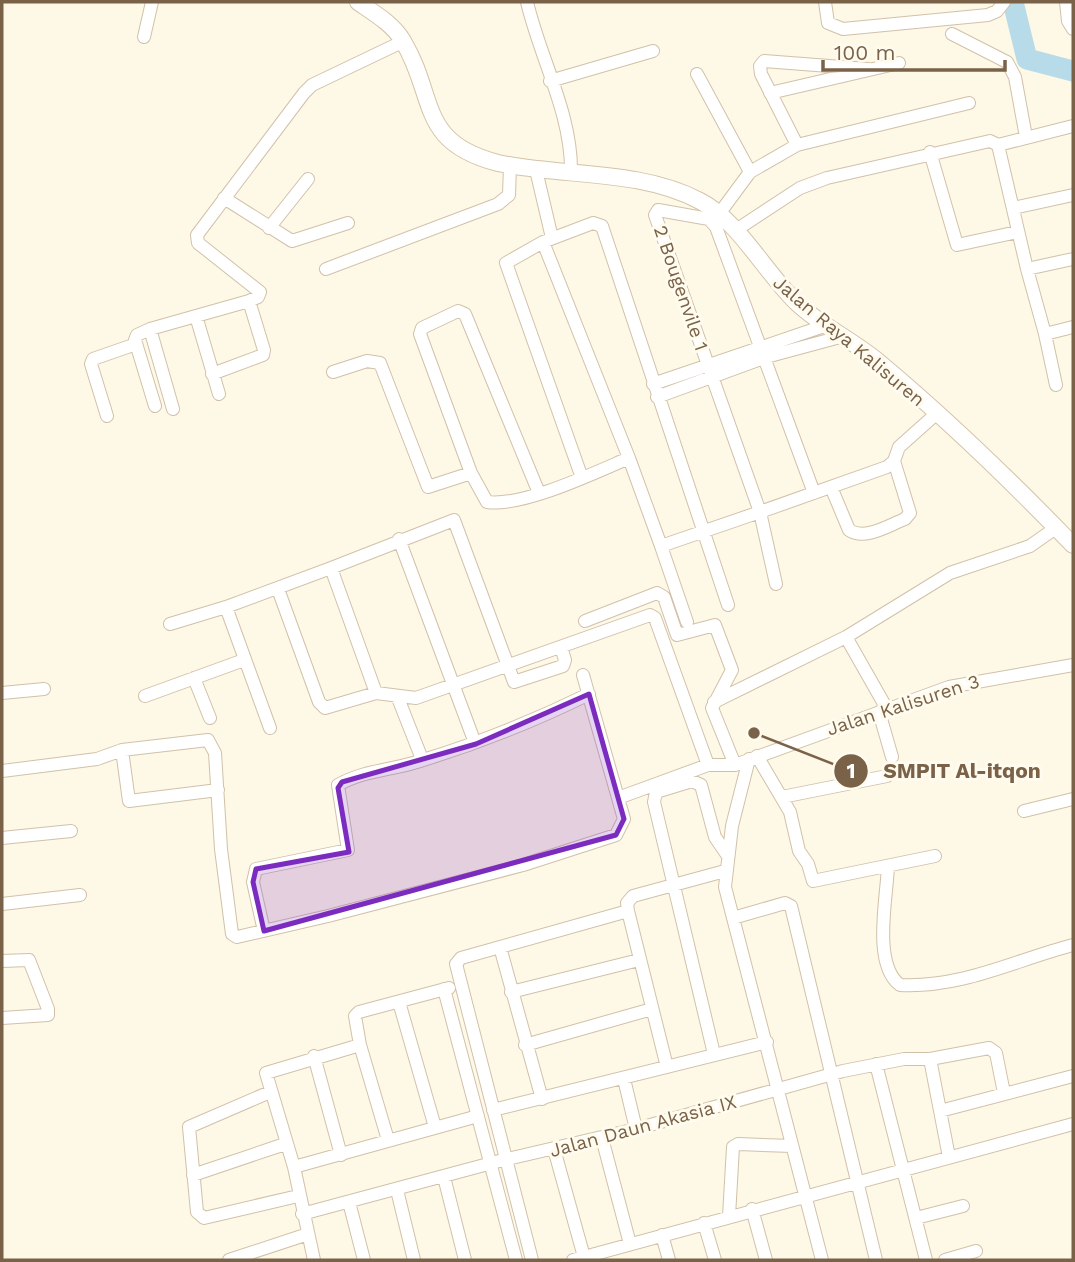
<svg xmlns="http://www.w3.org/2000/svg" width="1075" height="1262" viewBox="0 0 1075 1262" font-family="'Work Sans',sans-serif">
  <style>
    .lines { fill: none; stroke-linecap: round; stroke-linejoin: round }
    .river { stroke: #b8dbea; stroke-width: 21 }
    .street-casing { stroke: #d1c1aa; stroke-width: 14 }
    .secondary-casing { stroke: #d4c3a8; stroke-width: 18 }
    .street { stroke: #fff; stroke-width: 12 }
    .secondary { stroke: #fff; stroke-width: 16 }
    .marked { fill: #7b2cbf; fill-opacity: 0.2; stroke: #7b2cbf; stroke-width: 5; stroke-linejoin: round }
    .labels { text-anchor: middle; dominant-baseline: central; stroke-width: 6; stroke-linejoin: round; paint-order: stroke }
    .street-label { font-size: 19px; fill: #7a6248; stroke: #fffbee }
    .leader { fill: none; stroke: #7a6248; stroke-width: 2.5 }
    .callout-dot { fill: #7a6248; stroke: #fffbee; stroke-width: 2.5 }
    .mark-label { font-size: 21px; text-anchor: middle; font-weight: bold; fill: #fff }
    .callout-label { font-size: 21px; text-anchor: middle; font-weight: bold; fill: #7a6248; stroke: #fffbee; stroke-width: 6; stroke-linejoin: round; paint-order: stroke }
  </style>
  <rect width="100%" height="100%" fill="#fef8e6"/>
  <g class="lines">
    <path class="river" d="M1013,2L1027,59L1073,71"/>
    <g class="street-casing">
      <path id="street" d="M527,2C540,58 572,114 571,172
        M825,2L828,23L843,29L988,15L997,11L1004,2
        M1066,2L1068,21L1073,29
        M952,34L1007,62L1015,77L1026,137
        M144,37L152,2
        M697,74L750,172
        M550,81L653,51
        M770,93L899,63
        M797,145L761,74L760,66L764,61L868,69
        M998,145L1073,126
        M930,152L957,245L1017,232
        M536,170L552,238
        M224,198L292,241L348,223
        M1013,208L1073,195
        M719,214L750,172L797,145L969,103
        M269,228L308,179
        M736,230L800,188L827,178L990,141L998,145L1027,269L1073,259
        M543,242L629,458
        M326,269L498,204L509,195L510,166
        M1027,269L1045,334
        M196,316L219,394
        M150,329L137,335L135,340L155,406
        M333,372L367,361L380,363L428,487L471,473L487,502C523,507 594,473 629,458L661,546L760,512L776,584
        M212,374L263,355L264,350L249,301
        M653,384L824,326
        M1056,385L1045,334L1073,327
        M657,397L766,357L840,337
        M173,409L150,329L249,301L258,297L260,292L198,243L197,235L304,93L312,85L404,41
        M107,416L91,364L93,359L136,344
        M471,473L420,334L422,328L458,311L465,314L539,493
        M582,478L506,263L543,242L593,223L602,226L728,605
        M831,487L849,530C865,541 889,525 905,519L910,513L894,461
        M814,493L716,227L709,219L658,210L655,215L760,512C803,497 845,482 887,467L894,461L899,447L936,414
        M399,539L472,735
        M661,546L687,622
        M331,568L454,520L514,682L563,666L565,660L561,647
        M278,589L319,702L325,708L376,693L416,698L650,615L655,618L708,765
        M226,607L270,728
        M585,621L657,593L664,597L677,635L715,625L732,670L712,708L735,765
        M170,624L226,607L331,568L376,693
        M846,637L887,709
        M194,678L210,718
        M2,693L44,689
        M145,696L244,660
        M398,698L420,754
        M714,702L846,637L950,573L1030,546L1057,527
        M879,712L892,757
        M122,750L129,801L218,790
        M757,756L790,812L799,851L808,864L813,881L935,856
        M749,759L732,826L725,887L822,1260
        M2,771L97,759L122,750L208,740L215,753L221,849L232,934L237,937L328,916L523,865L616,835L624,819L583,675
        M782,797L887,776
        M618,798L708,765H735L949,687L1073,665
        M1024,811L1073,799
        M2,838L71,831
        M888,866C887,897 872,964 900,985C963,988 1015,960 1073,945
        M2,904L80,895
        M628,911L667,1067
        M733,918L785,903L791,906L876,1260
        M264,931L253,882L256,869L348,850L338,785C364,770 393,770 420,761C479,743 534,721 589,694
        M500,947L542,1099
        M2,961L29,960L48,1009V1015L2,1018
        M444,989L516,1260
        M511,992L639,960
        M399,1002L435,1127
        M525,1045L652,1009
        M714,1054L654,802L656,792L692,781L701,785L715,837L728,856
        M314,1056L341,1155
        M930,1059L949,1157
        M876,1064L926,1260
        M624,1079L636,1129
        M270,1092L189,1127L197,1212L204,1218L298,1196
        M493,1110L767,1042
        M940,1111L1073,1076
        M602,1138L630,1244
        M388,1140L360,1045L355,1016L359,1012L449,988
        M554,1149L584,1257
        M294,1167L478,1116
        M193,1175L285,1144
        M444,1177L465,1260
        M397,1190L414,1260
        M349,1202L364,1260
        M752,1209L766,1260
        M302,1214L503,1160L636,1129L843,1071L904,1059H930L989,1048L996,1053L1004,1093
        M729,1216L733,1147L738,1144L792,1146
        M916,1218L963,1206
        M704,1223L715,1260
        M662,1235L669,1260
        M229,1260L308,1234
        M314,1260L294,1167L266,1073L360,1045
        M532,1260L456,964L461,958L628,911L627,903L633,896L725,871
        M573,1260L1073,1124
        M945,1260L976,1251"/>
    </g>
    <g class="secondary-casing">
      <path id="secondary" d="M358,2C374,13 393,24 403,41C437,98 417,142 498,163C563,177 640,169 700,201C739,221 765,273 798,304C823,327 854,341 880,363C947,419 1012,482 1073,545"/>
    </g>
    <use href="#street" class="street"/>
    <use href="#secondary" class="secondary"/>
  </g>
  <path class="marked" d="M589,694L624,819L616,835L264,931L253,882L256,869L349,852L338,788L342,782L476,744Z"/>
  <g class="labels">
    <g class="street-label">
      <text transform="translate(681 288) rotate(71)">2 Bougenvile 1</text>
      <text transform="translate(849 341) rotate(40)">Jalan Raya Kalisuren</text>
      <text transform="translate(903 705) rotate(-18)">Jalan Kalisuren 3</text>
      <text transform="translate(643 1126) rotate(-15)">Jalan Daun Akasia IX</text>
    </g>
  </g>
  <path class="leader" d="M754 733L851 771"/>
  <g class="callout-dot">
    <circle cx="754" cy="733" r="7"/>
    <circle cx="851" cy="771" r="18"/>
  </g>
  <g class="mark-label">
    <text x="851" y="778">1</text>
  </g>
  <g class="callout-label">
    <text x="962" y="778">SMPIT Al-itqon</text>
  </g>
  <rect width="1075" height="1262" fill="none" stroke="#7a6248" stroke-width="7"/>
  <path d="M823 60v10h182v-10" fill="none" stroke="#7a6248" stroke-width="3.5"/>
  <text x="834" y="60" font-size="21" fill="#7a6248" stroke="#fffbee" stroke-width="5" paint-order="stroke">100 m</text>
</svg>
